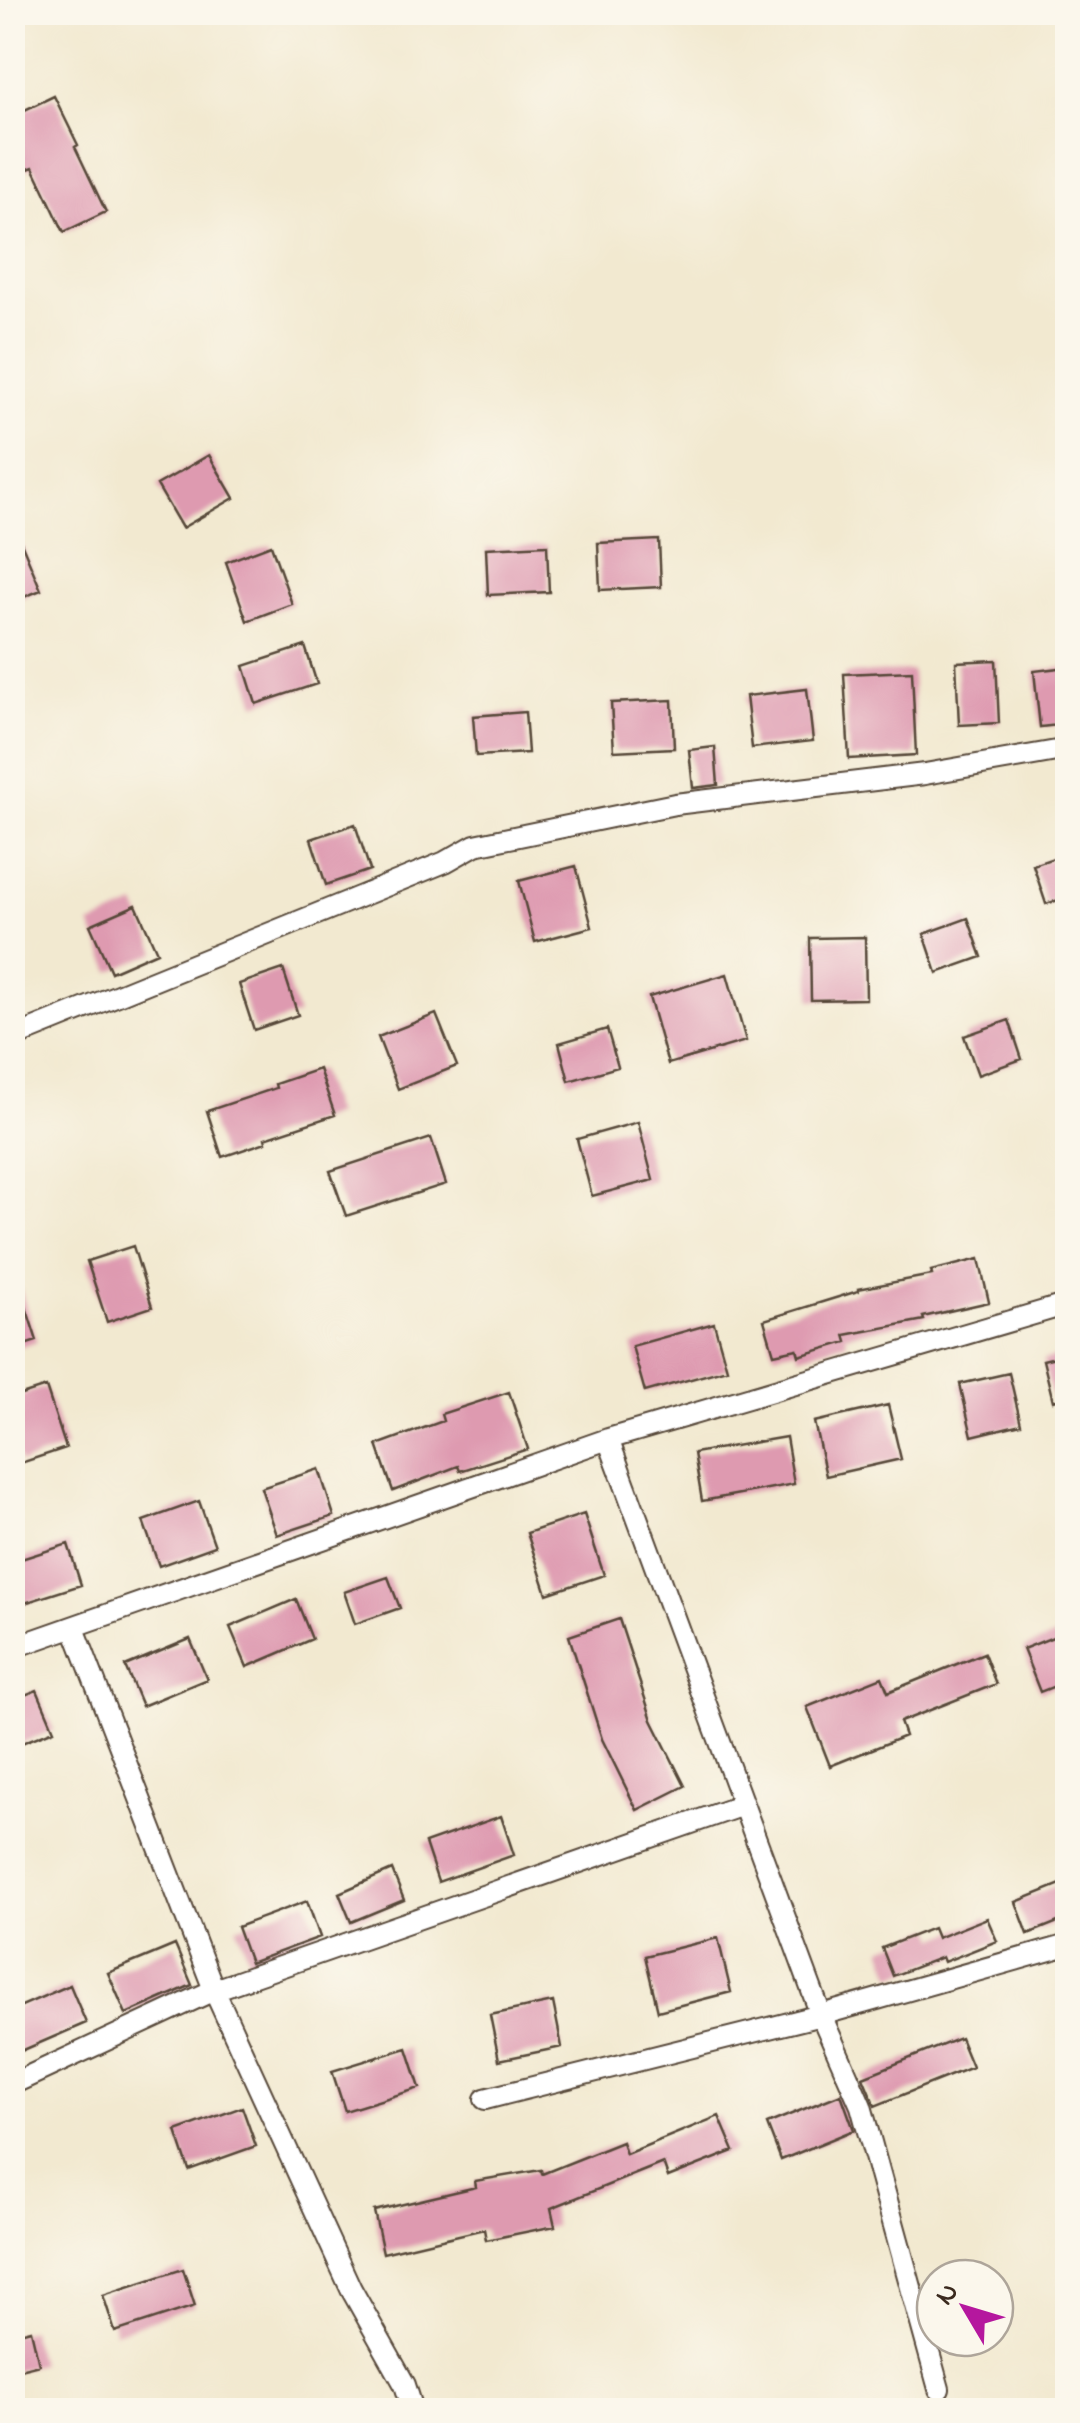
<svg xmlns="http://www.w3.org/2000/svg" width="1080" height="2423" viewBox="0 0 1080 2423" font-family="'Indie Flower',sans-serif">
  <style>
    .building { fill: #de9ab0 }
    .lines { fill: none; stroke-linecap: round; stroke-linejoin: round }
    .minor-casing { stroke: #564739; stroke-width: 24 }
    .minor { stroke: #fff; stroke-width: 20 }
  </style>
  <rect width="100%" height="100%" fill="#fbf7ec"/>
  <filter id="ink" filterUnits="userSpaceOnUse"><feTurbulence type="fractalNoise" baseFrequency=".01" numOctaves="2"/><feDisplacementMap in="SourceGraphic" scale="20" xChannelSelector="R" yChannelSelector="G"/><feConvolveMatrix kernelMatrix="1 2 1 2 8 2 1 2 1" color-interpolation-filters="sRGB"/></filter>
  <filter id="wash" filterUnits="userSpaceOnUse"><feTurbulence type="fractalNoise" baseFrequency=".0048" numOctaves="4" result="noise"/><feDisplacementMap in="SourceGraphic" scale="40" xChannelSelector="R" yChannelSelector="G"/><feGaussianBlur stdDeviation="2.25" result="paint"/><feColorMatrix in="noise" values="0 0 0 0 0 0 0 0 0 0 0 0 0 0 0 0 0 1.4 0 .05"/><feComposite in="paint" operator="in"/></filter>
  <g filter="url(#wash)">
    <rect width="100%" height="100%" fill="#f2e9d0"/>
    <g id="blocks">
      <path class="building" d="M54,96L78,145L75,147L106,212L64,232L33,167L26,170L12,142V116Z
        M209,455L234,498L182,528L157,485Z
        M13,523L41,590L12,602V524Z
        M659,540L661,587L600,590L598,543Z
        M271,545L292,604L247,621L226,562Z
        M547,545L549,592L488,595L486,548Z
        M305,646L317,684L256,704L244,666Z
        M996,660L999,723L959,725L956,662Z
        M1068,667V724L1040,727L1034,671Z
        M912,671L916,755L849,759L844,674Z
        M807,689L813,741L752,748L746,696Z
        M672,700L674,748L614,751L611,703Z
        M525,712L528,753L476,756L473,716Z
        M715,747L718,785L693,788L689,750Z
        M355,824L370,870L326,885L311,839Z
        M1068,853V897L1046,904L1033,865Z
        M576,866L592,927L535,942L519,881Z
        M136,905L157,952L111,972L90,925Z
        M968,918L982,957L937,973L924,934Z
        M865,937L866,999L811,1000L810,938Z
        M283,969L298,1015L254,1030L239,984Z
        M727,974L746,1041L668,1064L649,997Z
        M436,1014L457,1066L398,1089L378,1037Z
        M1009,1020L1022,1059L978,1075L964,1036Z
        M607,1029L618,1067L569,1081L559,1043Z
        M319,1069L335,1115L265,1138L266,1142L222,1157L207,1111L276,1088L275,1084Z
        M638,1122L653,1180L592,1196L577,1139Z
        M431,1138L446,1184L346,1216L330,1171Z
        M133,1246L152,1307L107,1322L87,1261Z
        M979,1259L989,1302L923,1317L924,1320L845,1335L847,1342L799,1356L797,1349L774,1354L764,1320L858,1291V1289L932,1275L931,1271Z
        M12,1276H16L37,1341L12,1349Z
        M714,1323L727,1369L645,1392L632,1346Z
        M1068,1354V1397L1053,1401L1043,1360Z
        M1009,1373L1021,1424L972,1436L960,1384Z
        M46,1387L66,1448L21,1463L12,1438V1398Z
        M509,1392L528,1449L460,1471L458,1466L393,1491L377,1445L443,1421L441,1414Z
        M888,1405L901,1459L826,1476L814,1422Z
        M786,1437L794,1484L702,1501L694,1453Z
        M319,1469L334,1516L277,1535L261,1488Z
        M199,1501L215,1546L159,1566L143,1521Z
        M584,1514L604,1575L547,1594L527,1533Z
        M68,1544L81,1585L12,1607V1562Z
        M388,1577L400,1608L355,1624L344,1592Z
        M296,1599L312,1639L247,1667L230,1627Z
        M619,1619L652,1720L685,1786L637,1810L602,1739L569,1636Z
        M1068,1631V1681L1040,1692L1023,1649Z
        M190,1639L207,1679L142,1706L125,1666Z
        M984,1653L996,1684L900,1722L905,1736L830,1766L807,1707L882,1677L888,1692Z
        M37,1690L54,1730L12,1747V1700Z
        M501,1816L514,1855L438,1882L425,1843Z
        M392,1870L404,1900L351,1922L339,1893Z
        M1068,1881V1918L1028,1934L1016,1902Z
        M307,1901L320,1937L250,1963L237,1927Z
        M987,1918L997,1941L944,1962L942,1957L893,1976L882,1948L933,1928L937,1938Z
        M718,1938L731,1992L658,2011L645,1956Z
        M175,1945L192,1985L126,2014L108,1973Z
        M70,1985L86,2023L12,2055V2010Z
        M553,2002L562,2047L499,2060L490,2015Z
        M960,2038L972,2067L875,2106L863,2077Z
        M407,2048L420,2088L345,2111L332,2071Z
        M841,2094L854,2130L781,2160L767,2124Z
        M242,2107L256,2146L189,2170L176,2131Z
        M719,2116L734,2151L668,2177L663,2163L551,2208L555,2226L486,2240L484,2229L383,2253L374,2211L476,2187L475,2181L541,2170L542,2174L622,2142L626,2154Z
        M183,2269L195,2306L115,2332L103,2295Z
        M31,2330L39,2364L12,2371V2335Z"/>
    </g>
  </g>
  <g filter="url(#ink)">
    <use href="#blocks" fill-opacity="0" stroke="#564739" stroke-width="2.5"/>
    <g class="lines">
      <g class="minor-casing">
        <path id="minor" d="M12,1038L445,862L475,845L675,804L925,774L1068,749
          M608,1439L821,2015L861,2106L939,2389
          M74,1628L214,1990L351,2289L405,2385L413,2410
          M12,1648L608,1439L1068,1304
          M12,2084L214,1990L743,1805
          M485,2099L821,2015L1068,1945"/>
      </g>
      <use href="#minor" class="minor"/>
    </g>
  </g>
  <rect width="1080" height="2423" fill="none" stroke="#fbf7ec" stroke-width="50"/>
  <g transform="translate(965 2308) rotate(308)"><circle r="48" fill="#fbf7ec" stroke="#aea59a" stroke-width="2.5"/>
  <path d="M0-8L18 38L0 25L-18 38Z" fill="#b5179e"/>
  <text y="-15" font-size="28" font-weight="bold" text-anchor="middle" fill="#3b2a1e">N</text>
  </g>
</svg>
